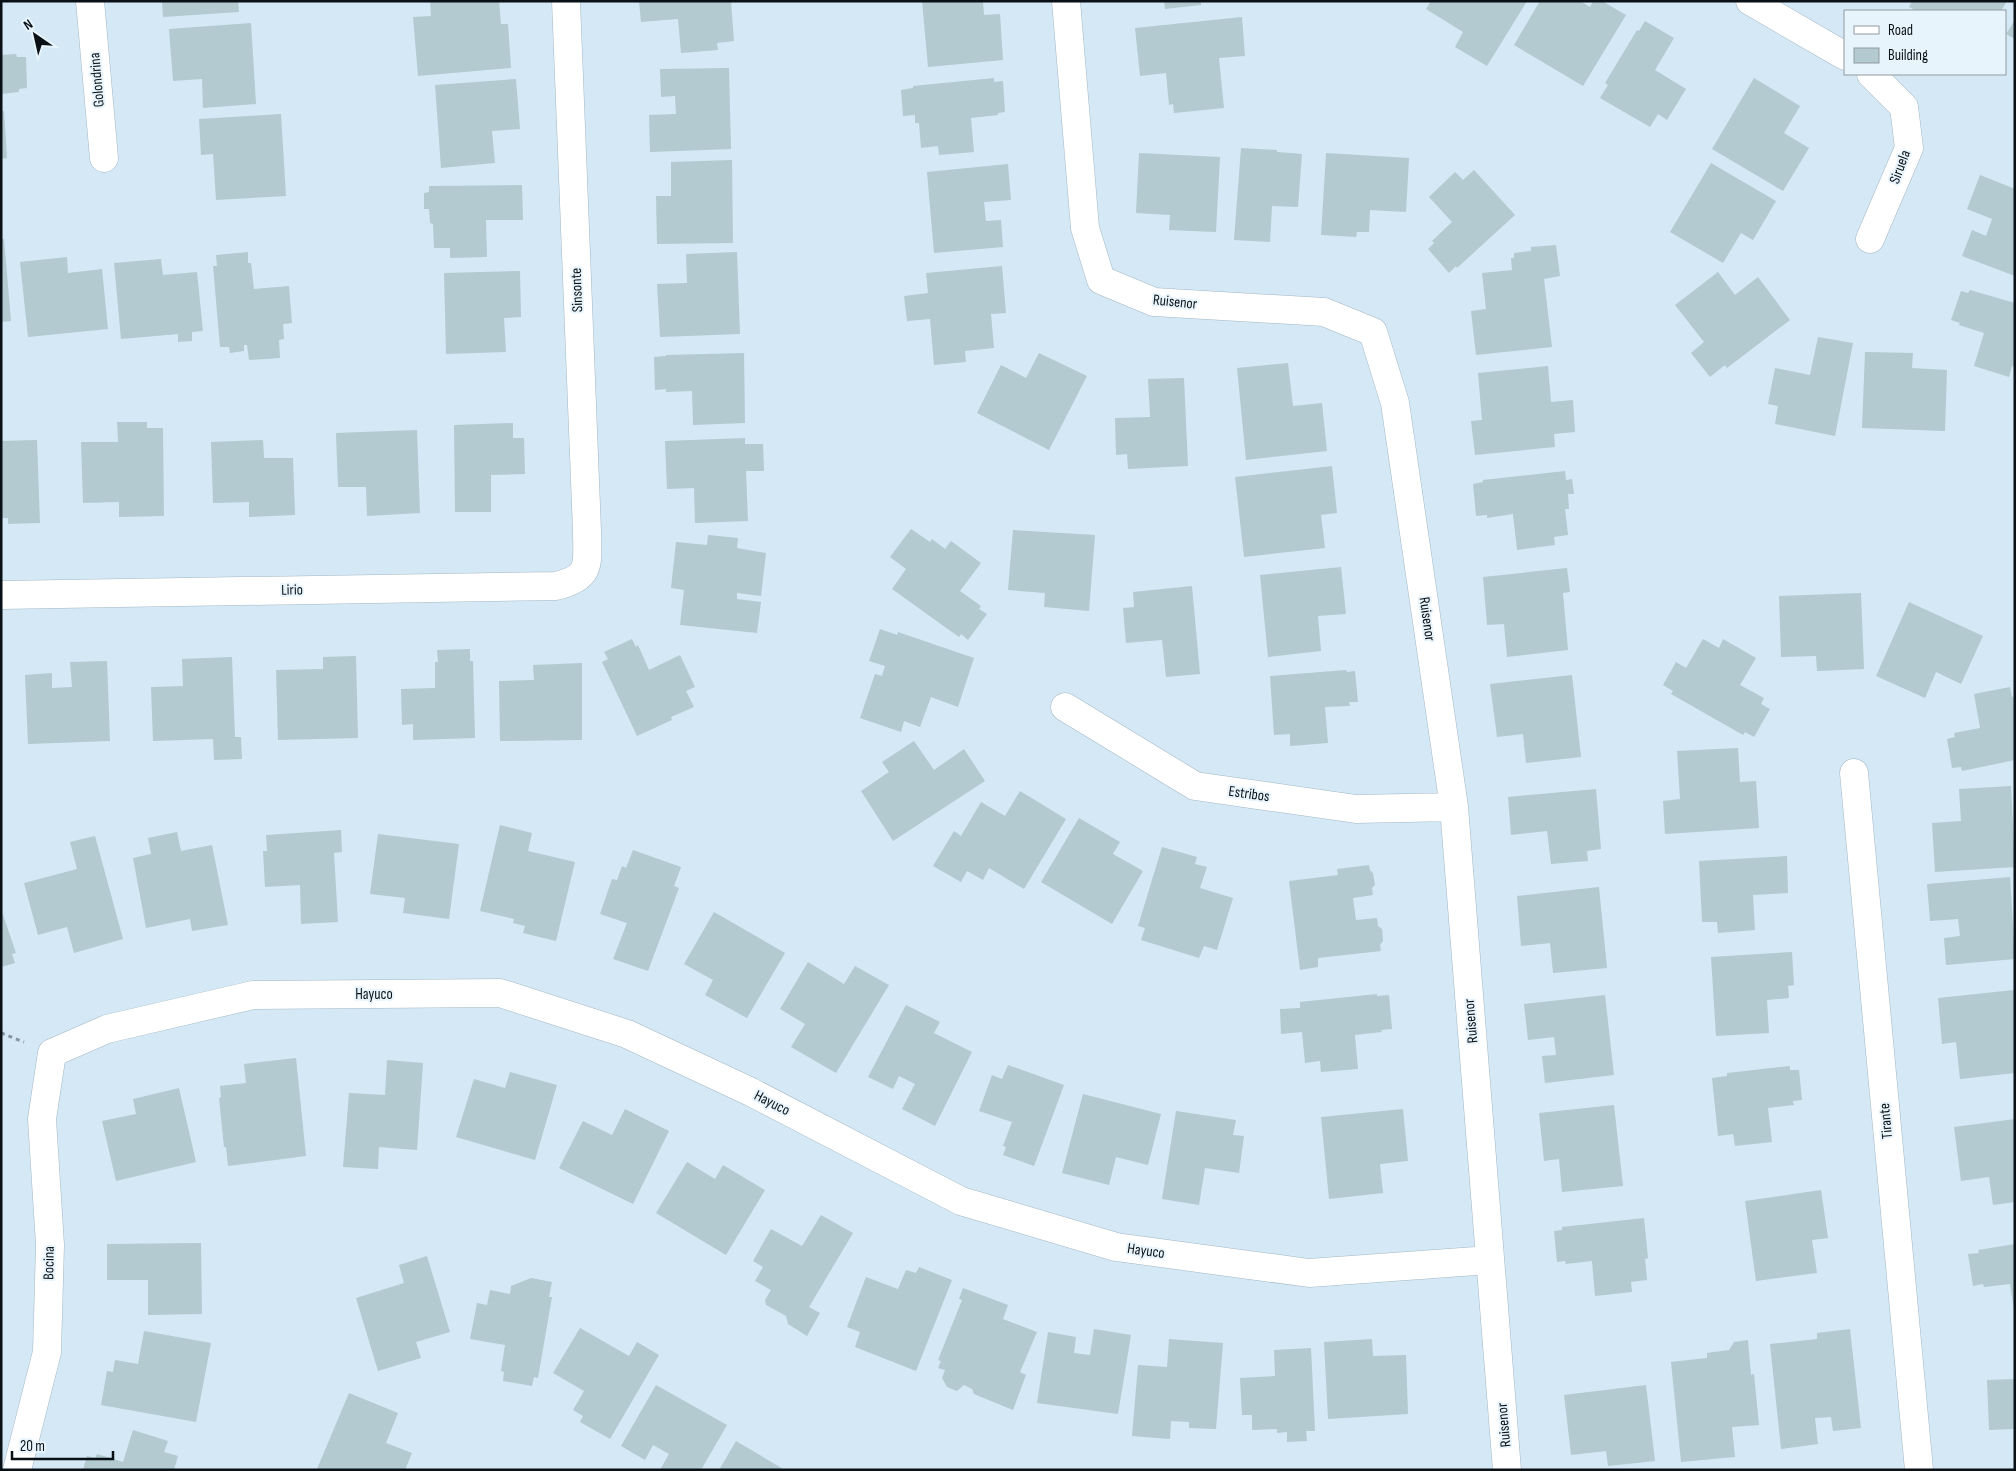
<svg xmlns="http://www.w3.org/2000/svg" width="2016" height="1471" viewBox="0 0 2016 1471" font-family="'Sofia Sans Condensed',sans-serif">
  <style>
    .building { fill: #b2cad0 }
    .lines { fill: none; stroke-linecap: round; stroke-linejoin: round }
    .street-casing { stroke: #a4b7c4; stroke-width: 29 }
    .path { stroke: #86959f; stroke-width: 3; stroke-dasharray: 4 4; stroke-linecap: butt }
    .street { stroke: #fff; stroke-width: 28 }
    .labels { text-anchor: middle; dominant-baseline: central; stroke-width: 4; stroke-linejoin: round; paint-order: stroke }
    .street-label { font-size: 15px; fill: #0a1116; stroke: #e8f4fc }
  </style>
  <rect width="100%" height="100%" fill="#d4e8f5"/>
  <path class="building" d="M162,1H238L239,12L163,17Z
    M430,1H499L501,24H508L511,68L418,76L413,17L431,16Z
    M639,1H731L734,41L717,43L718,50L681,53L678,19L641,22Z
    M922,1H983L984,15L1000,14L1003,60L928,67Z
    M1164,1H1201V5L1165,9Z
    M1431,1H1527L1487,66L1455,47L1463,32L1426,9Z
    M1540,1H1580L1590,7L1593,1H1602L1626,15L1583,86L1514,45Z
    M1912,1H2007L2001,11H1917L1909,7Z
    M1242,17L1245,56L1219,58L1224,108L1174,113L1173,104L1169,105L1166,73L1140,76L1135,28Z
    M2015,20V39L2006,34Z
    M1645,21L1674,38L1655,70L1686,89L1667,120L1658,114L1650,127L1600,98L1608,85L1605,83L1637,30L1639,31Z
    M251,23L256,104L203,108L202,79L173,81L169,29Z
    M16,54L17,57H26L27,88L19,89V92L1,94V55Z
    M729,68L731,149L650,152L649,115L676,114L675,96L661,97L660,69Z
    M994,78V82L1003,81L1005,112L998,113V115L971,118L974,152L939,155L938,146L921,148L919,123H915V115L903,116L901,90L913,88V86Z
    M1754,78L1800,106L1784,133L1809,148L1783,191L1712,149Z
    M516,79L520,129L492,131L495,163L441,168L435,85Z
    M1,111H4L7,158L1,159Z
    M281,114L286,196L216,200L213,154L201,155L199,119Z
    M1241,148L1277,150V152L1302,154L1298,207L1272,206L1270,242L1234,240Z
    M1139,153L1220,157L1216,232L1169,230L1170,215L1136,213Z
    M1326,153L1409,158L1406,212L1370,210L1369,232H1357L1356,237L1321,235Z
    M732,160L733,243L657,244L656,196H671V162Z
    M1711,163L1776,201L1753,240L1741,233L1723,263L1670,232Z
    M1008,164L1011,200L984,202L986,221L1001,220L1003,247L934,253L927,172Z
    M1474,170L1515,215L1457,268L1456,266L1449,273L1428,249L1434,243L1432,241L1452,222L1429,197L1455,172L1463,180Z
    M1980,175L2015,189V276L1962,256L1972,230L1986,236L1992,219L1967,209Z
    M522,185L523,220H486L487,257L450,258V248H434L433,224L430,223L429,209H424V193L429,192V186Z
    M1,239H4L11,321L1,322Z
    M1556,245L1560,276L1544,279L1552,347L1476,355L1471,311L1486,309L1482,273L1512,270L1511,258H1514V253L1531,251V247Z
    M248,252V263H251L254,289L289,286L292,323L283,324L284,339L279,340L280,358L249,360L247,345H244V351L230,353L229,347H220L213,266H217L216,255Z
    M737,252L740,334L660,337L657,284L687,283L686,254Z
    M67,257L68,273L102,269L108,329L28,337L20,262Z
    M161,259L163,275L197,272L203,331L192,332V341L178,342V334L121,339L114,263Z
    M1002,266L1006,313L991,314L994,348L965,351L966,362L934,365L930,319L907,321L904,296L928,293L926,273Z
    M520,271L521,317L504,318L506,352L446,354L444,273Z
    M1718,272L1735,295L1758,277L1790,320L1727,368L1725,365L1710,377L1691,353L1704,342L1675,305Z
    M1970,290L2015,303V367L2012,366L2009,377L1974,366L1984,333L1959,325L1960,323L1951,320L1961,291L1968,293Z
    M1818,337L1853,343L1835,436L1775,424L1778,406L1768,404L1775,368L1810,375Z
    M1865,352L1913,353L1912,368L1947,370L1945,431L1862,428Z
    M744,353L745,423L693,425L692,391L666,392V389L655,390L654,357L666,356V355Z
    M1039,353L1087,376L1049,450L977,413L1001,365L1026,378Z
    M1288,363L1293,406L1322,403L1327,451L1246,460L1237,368Z
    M1548,366L1551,402L1573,400L1575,432L1554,434L1555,447L1475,455L1471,421L1482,420L1478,373Z
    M1184,378L1188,466L1128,469L1127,454L1116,455L1115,418L1150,417L1148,379Z
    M117,422H147V428H163L164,516L119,517V502L83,503L81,442H118Z
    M513,423V438H524L525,474L491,475V512H455L454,425Z
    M417,430L420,513L367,516L366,487H338L336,433Z
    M745,438V444H763L764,471H746L748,521L695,523L694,488L667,489L665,441Z
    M37,440L40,523L8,524V518H1V441Z
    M263,440L264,458H293L295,515L249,517V502L213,503L211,442Z
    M1332,466L1337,513L1321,515L1325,548L1244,557L1235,477Z
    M1565,471L1566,480L1572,479L1574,494H1568L1569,509H1565L1568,535L1554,537L1555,545L1517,550L1513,514L1487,518V515L1476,516L1473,484L1483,482V480Z
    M911,529L930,542L932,539L945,549L951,541L981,563L960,591L981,606L979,609L987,614L968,640L961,634L959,637L892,589L906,569L890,557Z
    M1013,530L1095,535L1089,611L1044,607L1045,593L1008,590Z
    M708,535L738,538L737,548L766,553L761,596L737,593V599L761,602L757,633L680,625L684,590L671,588L676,542L707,545Z
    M1341,567L1346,614L1318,616L1321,651L1268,657L1260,575Z
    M1567,568L1570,592L1563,593L1568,650L1507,657L1504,624L1487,625L1483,577Z
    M1192,586L1200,674L1166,677L1162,640L1126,643L1123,608L1134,607L1133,592Z
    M1861,593L1864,669L1817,671L1816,656L1781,657L1779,596Z
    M1909,602L1983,636L1961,684L1936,672L1925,698L1876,676Z
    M880,629L897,635L898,632L974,658L958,707L931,697L920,727L904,721L901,732L860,718L875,674L882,676L885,666L869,661Z
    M632,639L636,647L638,645L649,670L680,655L695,687L686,691L694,707L671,717L672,720L637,736L602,662L608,659L604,652Z
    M1703,639L1719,648L1723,639L1756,658L1740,685L1764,698L1761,704L1770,709L1754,737L1745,732L1743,735L1671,694L1673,691L1663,685L1676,662L1686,668Z
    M470,649V661H473L475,738L413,740V724L402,725L401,689L435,688V662H438L437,650Z
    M356,656L358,738L278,740L276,670L323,669V657Z
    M232,657L235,737H241L242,759L214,760L213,739L153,741L151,687L183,686L182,659Z
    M107,661L110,741L28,744L25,675L52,673V688L72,687L70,662Z
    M582,663V740L500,741L499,681L534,680L533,665Z
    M1346,670L1347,672L1355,671L1358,702H1349L1350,706L1325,707L1328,743L1290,746V734L1274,735L1270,676Z
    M1572,675L1581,757L1526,763L1523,734L1497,737L1490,684Z
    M2010,687L2012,697L2015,696V760L1962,771L1961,767L1952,768L1947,739L1955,737L1954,733L1980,728L1974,694Z
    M914,741L934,770L964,749L985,781L893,841L861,791L889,772L882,762Z
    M1738,748L1740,782L1756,781L1759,828L1665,834L1663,801L1680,799L1677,751Z
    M2011,786L2015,867L1935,872L1932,823L1961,821L1959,789Z
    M1596,789L1601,849L1587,851L1588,861L1551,864L1547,831L1511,835L1508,797Z
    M1020,791L1066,819L1024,889L989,868L983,880L967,871L961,882L933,866L954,831L961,836L981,802L1005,816Z
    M1079,818L1120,842L1113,854L1143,871L1112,924L1041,882Z
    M500,825L532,833L528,851L575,862L556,941L523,933L525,926L513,923L514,919L480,911Z
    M341,830L342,852L334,853L338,922L301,924L300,885L265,887L263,851H267L266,835Z
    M177,832L181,851L212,845L228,925L192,931L190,919L146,928L133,858L151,854L148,838Z
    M378,834L459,844L449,919L403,913L405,898L370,894Z
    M95,836L123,939L74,953L67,927L38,935L24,883L77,869L70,842Z
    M1162,847L1197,857L1195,864L1207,867L1200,888L1233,898L1217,950L1204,946L1199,958L1141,940L1145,928L1138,926Z
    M633,850L681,867L674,886L679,888L648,971L613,959L627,923L600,914L612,879L617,880L622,866L626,868Z
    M1787,856L1788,893L1753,895L1755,930L1718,933L1717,922H1702L1699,861Z
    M1369,865L1370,870L1373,873L1375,885L1372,888L1373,895L1353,898L1356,920L1377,918L1378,926L1382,929L1383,941L1380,945L1381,951L1318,958V967L1300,970L1289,881L1338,875L1337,869Z
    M2010,877L2015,959L1946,965L1944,938L1960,936L1958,919L1930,921L1927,884Z
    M1599,887L1607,968L1553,973L1550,943L1521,946L1517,896Z
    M2,912L16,953L12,954L15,963L1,967Z
    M714,912L785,953L747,1018L705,995L713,980L684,964Z
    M1792,952L1794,985L1788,986L1789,998L1767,1000L1769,1033L1716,1036L1711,957Z
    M808,962L844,984L855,966L889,985L836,1073L791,1047L805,1024L780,1009Z
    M2014,990L2015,1073L1960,1079L1956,1042L1942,1044L1938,998Z
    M1377,994V996L1389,995L1392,1029L1381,1030L1382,1032L1355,1035L1358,1069L1321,1072L1320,1061L1305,1063L1302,1032L1281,1034L1280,1009L1300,1008V1002Z
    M1605,995L1614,1075L1545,1083L1542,1056L1556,1055L1554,1037L1528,1040L1524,1004Z
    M906,1005L940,1022L934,1033L972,1052L935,1126L902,1109L915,1084L899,1076L893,1089L868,1077Z
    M296,1058L306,1156L228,1166L226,1147H224L219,1098L221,1097L220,1086L246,1083L244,1064Z
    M387,1060L423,1063L417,1150L379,1147L378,1169L343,1167L349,1093L385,1095Z
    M1008,1065L1064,1085L1034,1166L1003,1155L1006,1147L1003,1146L1012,1122L979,1111L992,1075L1002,1079Z
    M1790,1066V1070H1799L1802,1100L1793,1101L1794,1105L1768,1108L1772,1142L1735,1146L1733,1134L1718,1136L1712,1078L1727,1076V1073Z
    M510,1072L557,1085L535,1160L456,1137L474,1079L505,1088Z
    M179,1088L196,1162L116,1181L102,1121L136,1114L133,1099Z
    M1083,1094L1161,1114L1148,1165L1116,1157L1109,1185L1062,1173Z
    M1614,1105L1623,1186L1562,1192L1559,1159L1544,1161L1539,1113Z
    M625,1109L669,1131L633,1204L559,1168L583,1121L612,1135Z
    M1403,1109L1408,1161L1380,1164L1383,1193L1329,1199L1321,1117Z
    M1176,1111L1236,1120L1233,1135L1244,1136L1239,1173L1205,1168L1199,1205L1162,1199Z
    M2015,1119V1202L1993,1205L1989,1177L1961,1181L1954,1127Z
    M687,1162L715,1179L723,1165L765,1190L726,1255L656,1213Z
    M1821,1190L1828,1238L1812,1240L1817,1273L1756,1281L1745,1201Z
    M821,1215L853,1233L809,1307L820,1313L807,1336L788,1324L786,1316L766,1305L765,1300L771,1290L755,1281L763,1267L753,1261L771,1229L802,1246Z
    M1644,1218L1648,1258L1645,1259L1647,1280L1631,1282L1632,1292L1595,1296L1592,1261L1566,1264L1565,1261L1557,1262L1554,1231L1562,1230V1227Z
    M201,1243L202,1314L148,1315V1280H107V1244Z
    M2015,1244V1310H2014L2010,1284L1984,1287L1983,1284L1973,1286L1968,1254L1979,1253L1978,1250Z
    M427,1256L450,1332L416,1342L421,1358L378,1371L356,1298L404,1283L399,1265Z
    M919,1267L952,1280L916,1371L855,1347L860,1332L847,1327L866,1277L898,1289L906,1270L916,1273Z
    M531,1278L552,1282L549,1297H552L538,1378L534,1377L532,1386L503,1381L504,1372L501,1371L505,1345L470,1339L477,1303L487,1305L490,1290L510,1294L511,1286Z
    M963,1288L1008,1305L1003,1319L1037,1332L1020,1372L1026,1375L1013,1410L974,1394L972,1389L964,1385L957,1391L947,1387L942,1378L945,1370L938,1368L941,1361L938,1360L962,1300L959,1299Z
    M580,1328L629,1356L637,1342L659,1355L610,1439L580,1422L583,1416L573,1410L584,1391L553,1373Z
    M1094,1329L1131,1335L1118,1414L1037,1403L1048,1332L1076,1337L1074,1353L1090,1355Z
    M1850,1329L1861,1428L1833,1431L1831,1417L1815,1418L1818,1444L1781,1449L1770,1344L1817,1339V1333Z
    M144,1331L211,1343L196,1422L101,1405L107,1371L113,1372L115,1360L138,1364Z
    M1169,1339L1223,1343L1216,1429L1189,1428V1422L1171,1421L1170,1439L1132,1436L1138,1365L1167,1367Z
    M1372,1339L1373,1356L1406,1355L1408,1414L1328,1419L1324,1342Z
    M1748,1340L1751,1375L1754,1374L1759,1425L1732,1427L1735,1457L1681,1462L1671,1362L1707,1358V1353L1729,1350L1734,1342Z
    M1311,1348L1315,1431H1306L1307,1441L1287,1442V1432L1277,1433V1429L1252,1430V1415H1242L1240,1378L1275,1376L1274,1350Z
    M2015,1379V1429L1989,1430L1987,1380Z
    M656,1385L727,1425L701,1470H660L669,1454L653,1445L645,1460L621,1446Z
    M1646,1385L1655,1461L1608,1466L1606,1451L1571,1455L1564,1395Z
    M349,1393L398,1413L386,1443L412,1453L405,1470L317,1469Z
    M133,1430L168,1441L164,1452L178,1456L174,1470H83L87,1456L95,1458L97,1454L123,1462Z
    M736,1441L785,1470H719Z"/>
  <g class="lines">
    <g class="street-casing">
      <path id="street" d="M90,1L104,158
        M1066,1L1085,228L1101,280L1154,302L1324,312L1373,332L1395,403L1454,807L1507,1470
        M1750,1L1845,56
        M1870,239L1909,148L1904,107L1871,74
        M1,595L556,586C593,577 587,563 587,531L566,1
        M1065,707L1195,786L1356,809L1454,807
        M1854,773L1919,1470
        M17,1470L47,1352L50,1245L42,1119L52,1053L107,1029L253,995L500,993L627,1034L751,1092L961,1201L1116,1247L1309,1273L1490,1260"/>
    </g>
    <path class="path" d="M1,1033L24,1042"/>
    <use href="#street" class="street"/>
  </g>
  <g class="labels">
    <g class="street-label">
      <text transform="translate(97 80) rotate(-95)">Golondrina</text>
      <text transform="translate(1900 167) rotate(-70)">Siruela</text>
      <text transform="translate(577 290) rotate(-92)">Sinsonte</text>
      <text transform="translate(1175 302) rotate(6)">Ruisenor</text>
      <text transform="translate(292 590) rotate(-1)">Lirio</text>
      <text transform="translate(1427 619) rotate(82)">Ruisenor</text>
      <text transform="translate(1249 794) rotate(8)">Estribos</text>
      <text x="374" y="994">Hayuco</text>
      <text transform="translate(1471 1021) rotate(-95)">Ruisenor</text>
      <text transform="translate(772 1103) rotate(27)">Hayuco</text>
      <text transform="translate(1886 1121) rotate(-95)">Tirante</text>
      <text transform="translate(1146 1251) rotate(8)">Hayuco</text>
      <text transform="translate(49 1263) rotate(-89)">Bocina</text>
      <text transform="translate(1504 1425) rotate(-95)">Ruisenor</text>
    </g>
  </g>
  <rect width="2016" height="1471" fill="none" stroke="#0a1116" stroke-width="5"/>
  <rect x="1844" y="10" width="162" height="65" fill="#e8f4fc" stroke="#8f99a0"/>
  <rect x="1854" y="26" width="25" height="8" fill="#ffffff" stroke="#8f99a0"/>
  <text x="1888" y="35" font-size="15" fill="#0a1116">Road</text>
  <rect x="1854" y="48" width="25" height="15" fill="#b2cad0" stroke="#8f99a0"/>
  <text x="1888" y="60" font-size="15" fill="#0a1116">Building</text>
  <g transform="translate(35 35) rotate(326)" stroke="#e8f4fc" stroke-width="4" paint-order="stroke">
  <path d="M0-4L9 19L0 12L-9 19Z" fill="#0a1116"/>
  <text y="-8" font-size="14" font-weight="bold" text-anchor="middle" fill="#0a1116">N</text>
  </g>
  <path d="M12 1451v8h101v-8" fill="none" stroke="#0a1116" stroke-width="2.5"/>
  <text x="20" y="1451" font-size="15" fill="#0a1116" stroke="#e8f4fc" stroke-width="4" paint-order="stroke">20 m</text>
</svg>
